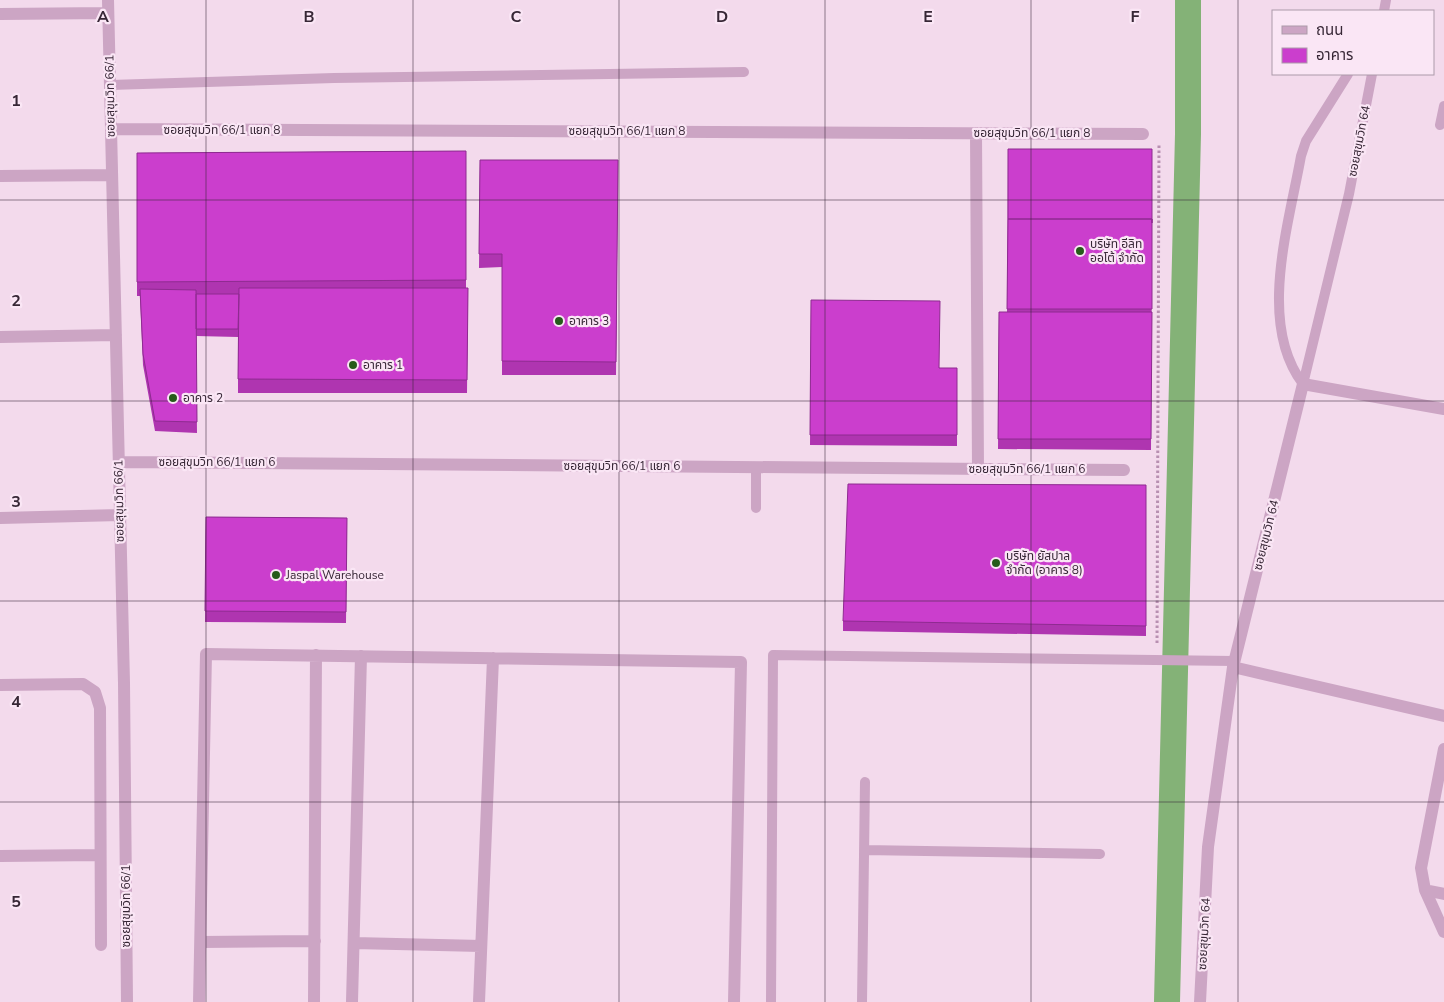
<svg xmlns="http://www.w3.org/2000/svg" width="1444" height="1002" viewBox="0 0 1444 1002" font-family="'Nunito Sans','Noto Sans Thai',sans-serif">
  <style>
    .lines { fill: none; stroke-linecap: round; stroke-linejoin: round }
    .canal { stroke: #84b277; stroke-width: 26 }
    .path { stroke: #b88fb1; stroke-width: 3; stroke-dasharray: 2.5 2.5; stroke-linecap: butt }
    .lane { stroke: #cca5c4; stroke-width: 10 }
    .street { stroke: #cca5c4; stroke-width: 12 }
    .wall { fill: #af35b0 }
    .building { fill: #cb3ecd; stroke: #8e2b90 }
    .grid { fill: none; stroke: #372736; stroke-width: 1; stroke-opacity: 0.55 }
    .poi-dot { fill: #265b1a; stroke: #fae6f5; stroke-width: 2 }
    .labels { text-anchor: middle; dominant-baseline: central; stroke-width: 4.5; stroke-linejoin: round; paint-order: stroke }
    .street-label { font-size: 12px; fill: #372736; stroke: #fae6f5 }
    .poi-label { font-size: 12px; fill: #372736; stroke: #fae6f5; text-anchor: start }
    .grid-label { font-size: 16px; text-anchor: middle; font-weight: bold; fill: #372736; stroke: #fae6f5; stroke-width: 4.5; stroke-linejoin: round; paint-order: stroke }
  </style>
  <rect width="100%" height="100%" fill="#f3daec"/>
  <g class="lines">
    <path class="canal" d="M1167,1002L1188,134V0"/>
    <path class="path" d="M1157,643L1159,144"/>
    <path class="lane" d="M1384,11L1386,0
      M110,85L334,78L744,72
      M1440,125L1444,106
      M1303,384C1257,324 1289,224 1301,156L1306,141L1348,74
      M1303,384L1349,194L1372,74
      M756,508V467
      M864,850L1100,854
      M771,1002L773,655L1234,661
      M862,1002L865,782"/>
    <path class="street" d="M108,0L124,683L127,1002
      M0,14L108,13
      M111,129L1143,134
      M976,133L978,468
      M0,176L112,175
      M0,337L116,335
      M119,462L1124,470
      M0,518L120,515
      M1233,667L1444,716
      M0,685L83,684L95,692L100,708L101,945
      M1444,749L1421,868L1425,890L1444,932
      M0,856L100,855
      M1425,890L1444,894
      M201,942L315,941
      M354,943L481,946
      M199,1002L206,654L741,662L734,1002
      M314,1002L316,655
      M352,1002L361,656
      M479,1002L493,658
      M1200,1002L1208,847L1233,667L1303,384L1444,409"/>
  </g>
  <path class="wall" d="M1008,149L1152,233L1151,450L998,449L999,312H1007Z
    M466,151V288H468L467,393H238V323V337L196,336L197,433L155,431L143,365L140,296H137V153Z
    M480,160H618L616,375H502V267L479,268Z
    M811,300L940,368H957V446L810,445Z
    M1146,485V636L843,631V621Z
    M206,517L347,518L346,623L205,622Z"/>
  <path class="building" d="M1008,149H1152V223V219H1008Z
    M466,151V280L137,282V153Z
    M480,160H618L616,362L502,361V254H479Z
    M1008,219H1152V309H1007Z
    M239,288H468L467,380L238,379Z
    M140,289L196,290L197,422L155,421L143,354Z
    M196,294H239L238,329H196Z
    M811,300L940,301L939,368H957V435H810Z
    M999,312H1152L1151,439H998Z
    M848,484L1146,485V626L843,621Z
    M206,517L347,518L346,612L205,611Z"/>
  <path class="grid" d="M206,0V1002M413,0V1002M619,0V1002M825,0V1002M1031,0V1002M1238,0V1002M0,200H1444M0,401H1444M0,601H1444M0,802H1444"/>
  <g class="poi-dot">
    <circle cx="1080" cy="251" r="5"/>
    <circle cx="559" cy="321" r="5"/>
    <circle cx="353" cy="365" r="5"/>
    <circle cx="173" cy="398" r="5"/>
    <circle cx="996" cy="563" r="5"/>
    <circle cx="276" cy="575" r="5"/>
  </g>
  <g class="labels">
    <g class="street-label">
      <text transform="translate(110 96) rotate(-91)">ซอยสุขุมวิท 66/1</text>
      <text x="222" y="130">ซอยสุขุมวิท 66/1 แยก 8</text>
      <text x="627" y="131">ซอยสุขุมวิท 66/1 แยก 8</text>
      <text x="1032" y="133">ซอยสุขุมวิท 66/1 แยก 8</text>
      <text transform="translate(1359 141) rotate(-79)">ซอยสุขุมวิท 64</text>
      <text x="217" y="462">ซอยสุขุมวิท 66/1 แยก 6</text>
      <text x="622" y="466">ซอยสุขุมวิท 66/1 แยก 6</text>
      <text x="1027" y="469">ซอยสุขุมวิท 66/1 แยก 6</text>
      <text transform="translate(119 501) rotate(-91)">ซอยสุขุมวิท 66/1</text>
      <text transform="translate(1266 535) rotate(-76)">ซอยสุขุมวิท 64</text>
      <text transform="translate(126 906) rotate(-90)">ซอยสุขุมวิท 66/1</text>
      <text transform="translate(1204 934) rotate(-87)">ซอยสุขุมวิท 64</text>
    </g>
    <g class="poi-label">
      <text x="1090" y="244">บริษัท อีลิท<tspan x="1090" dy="14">ออโต้ จำกัด</tspan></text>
      <text x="569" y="321">อาคาร 3</text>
      <text x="363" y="365">อาคาร 1</text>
      <text x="183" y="398">อาคาร 2</text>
      <text x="1006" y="556">บริษัท ยัสปาล<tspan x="1006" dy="14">จำกัด (อาคาร 8)</tspan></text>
      <text x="286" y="575">Jaspal Warehouse</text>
    </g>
  </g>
  <g class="grid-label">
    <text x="103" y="22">A</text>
    <text x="309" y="22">B</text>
    <text x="516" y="22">C</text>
    <text x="722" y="22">D</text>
    <text x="928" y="22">E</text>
    <text x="1135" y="22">F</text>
    <text x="16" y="106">1</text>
    <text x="16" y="306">2</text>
    <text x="16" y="507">3</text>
    <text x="16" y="707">4</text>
    <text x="16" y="907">5</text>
  </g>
  <rect x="1272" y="10" width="162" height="65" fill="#fae6f5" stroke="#ac9aa9"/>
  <rect x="1282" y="26" width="25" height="8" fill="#cca5c4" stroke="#ac9aa9"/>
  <text x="1316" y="35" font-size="15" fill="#372736">ถนน</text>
  <rect x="1282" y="48" width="25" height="15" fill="#cb3ecd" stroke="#ac9aa9"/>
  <text x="1316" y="60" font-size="15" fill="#372736">อาคาร</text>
</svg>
